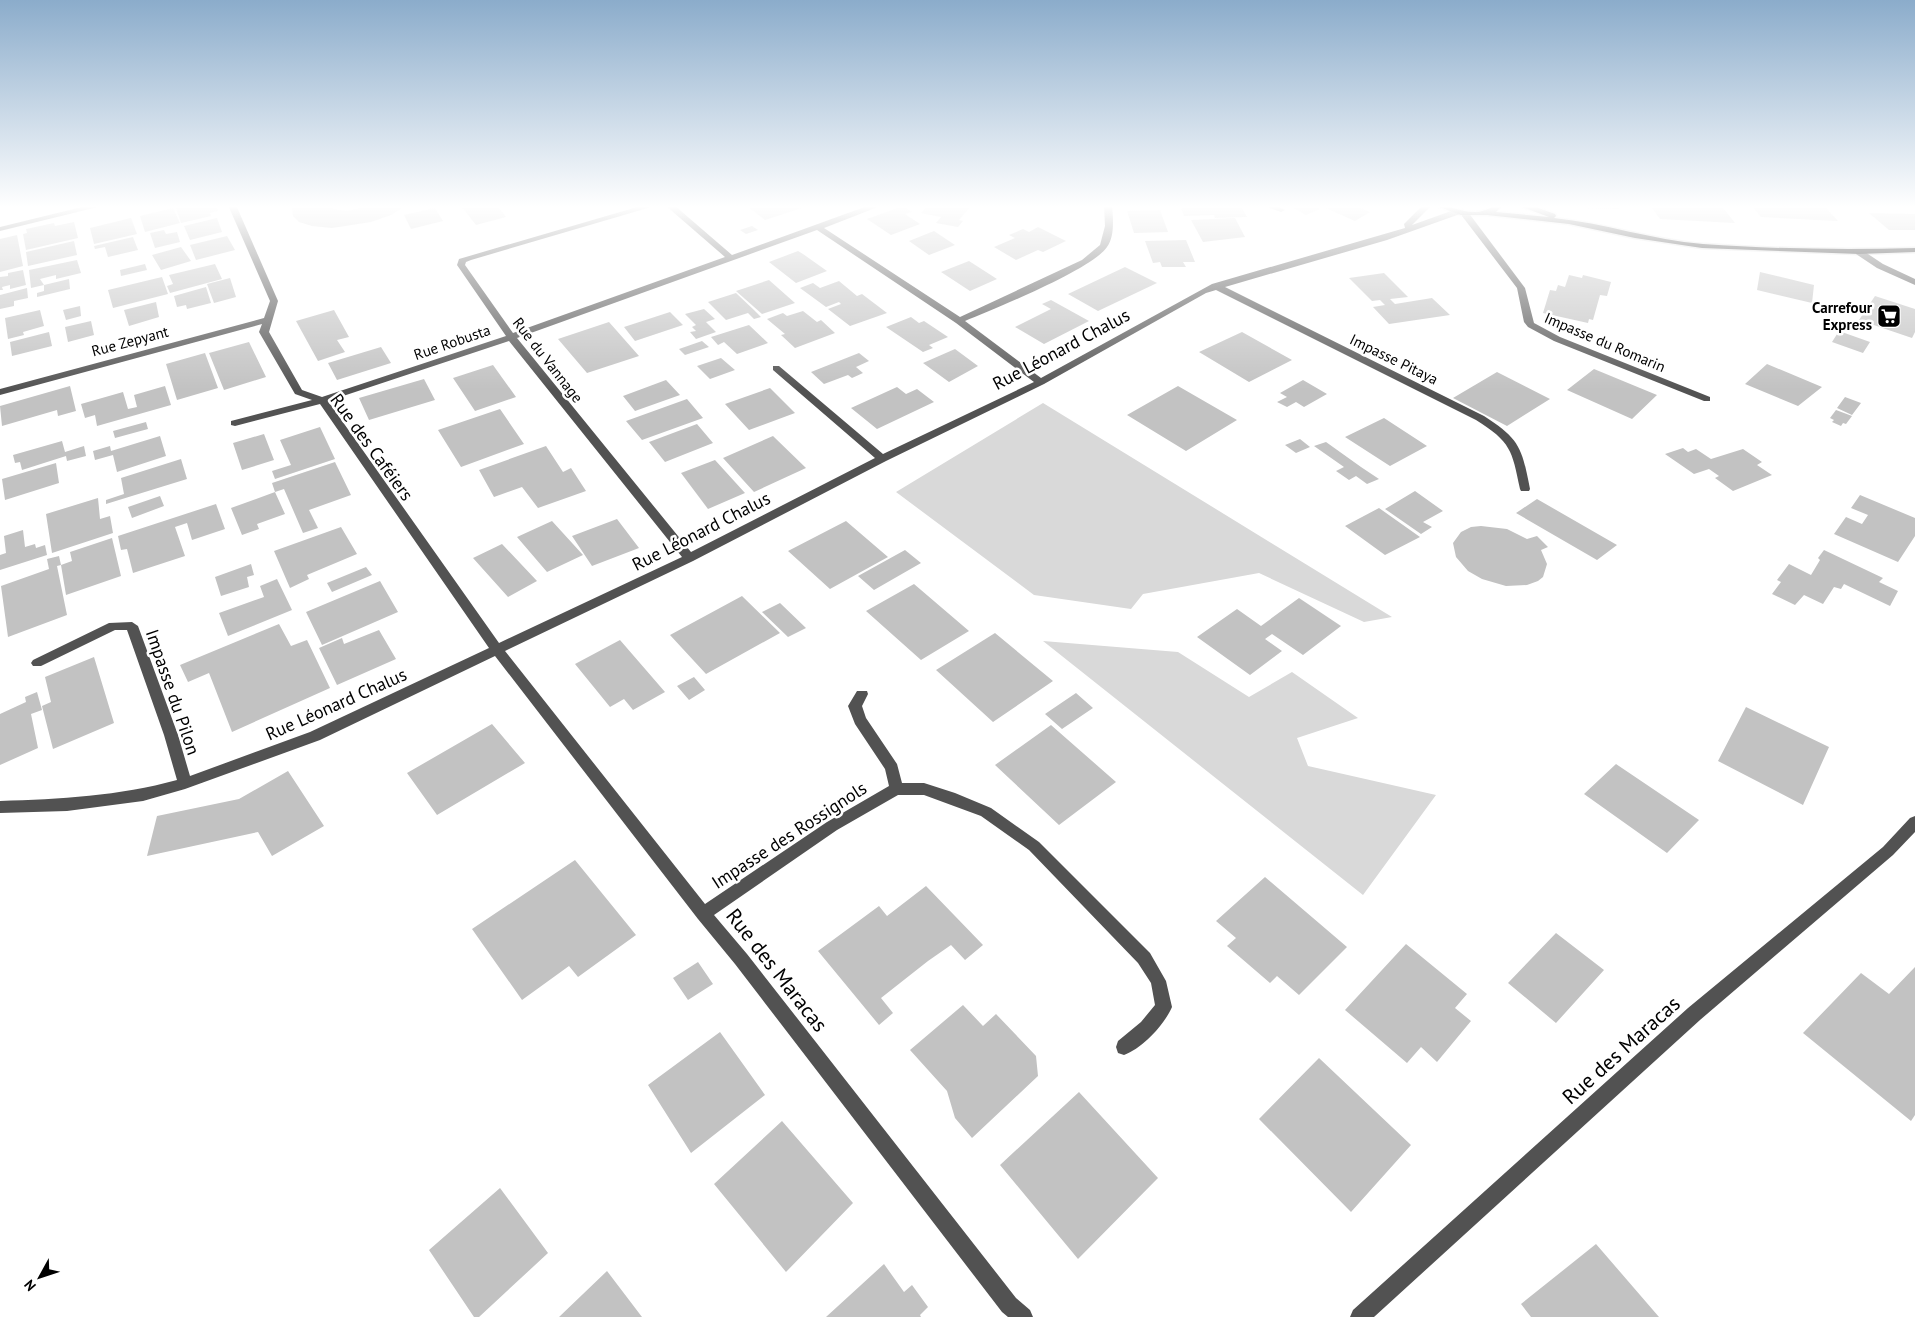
<svg xmlns="http://www.w3.org/2000/svg" width="1915" height="1317" viewBox="0 0 1915 1317" font-family="'PT Sans',sans-serif">
  <style>
    .green { fill: #d9d9d9 }
    .building { fill: #c2c2c2 }
    .lines { fill: none; stroke-linecap: round; stroke-linejoin: round }
    .major-casing { stroke: #dbdbdb; stroke-width: 3 }
    .minor { fill: #525252; fill-rule: evenodd }
    .major { fill: #000; fill-rule: evenodd }
    .labels { text-anchor: middle; dominant-baseline: central; stroke-width: 5; stroke-linejoin: round; paint-order: stroke }
    .far-poi-label { font-size: 15px; font-weight: bold; fill: #000; stroke: #fff; text-anchor: end }
    .far-street-label { font-size: 15px; fill: #000; stroke: #fff }
    .street-label { font-size: 18px; fill: #000; stroke: #fff }
    .near-street-label { font-size: 21px; fill: #000; stroke: #fff }
  </style>
  <rect width="100%" height="100%" fill="#fff"/>
  <path class="green" d="M1043,403L1392,617L1364,622L1259,573L1143,594L1131,609L1034,595L896,492Z
    M1043,641L1178,652L1249,697L1292,672L1358,718L1297,738L1308,766L1436,795L1363,895Z"/>
  <path class="building" d="M185,205H216L218,211L210,213L211,216L181,223L176,208Z
    M292,205H329L333,209L348,211L370,205H407L391,215L371,222L332,228L312,226L299,222L293,216Z
    M465,205H497L506,217L476,225L461,206Z
    M750,205H808V206L765,220L747,206Z
    M928,205H972L959,220L963,221L958,227L936,223L941,217L921,213Z
    M1180,205H1231L1233,208H1242L1247,217L1215,218L1214,215L1184,216Z
    M1288,205H1312L1320,209L1306,215Z
    M1319,205H1353L1370,212L1355,221Z
    M1582,205H1616L1619,209L1584,208Z
    M1650,205H1721L1735,223L1660,219Z
    M1751,205L1824,206L1838,221L1761,217Z
    M903,206L912,212L905,214L920,224L891,235L867,219Z
    M173,208L180,223L145,232L140,216Z
    M435,208L443,221L411,229L404,215Z
    M1160,210L1168,232L1134,233L1127,211Z
    M1869,213L1915,214V230H1889Z
    M131,218L137,234L94,244L90,228Z
    M217,218L222,232L190,240L184,226Z
    M1235,218L1245,237L1203,242L1191,220Z
    M74,222L78,238L26,250L23,234L27,233L26,229L54,223L55,226Z
    M752,226L758,230L746,234L740,230Z
    M1038,227L1066,241L1043,252L1038,250L1016,260L994,247L1015,238L1009,235L1023,229L1029,232Z
    M164,230L166,234L177,232L180,242L155,248L150,233Z
    M934,231L955,245L929,255L909,241Z
    M17,235L23,266L0,272V239Z
    M227,236L235,250L196,260L190,245Z
    M133,237L138,250L108,257L105,247L95,249L94,246Z
    M1186,240L1195,262H1183L1186,267H1162L1160,262L1153,263L1145,241Z
    M74,241L77,255L28,266L26,252Z
    M181,247L191,261L161,270L152,255Z
    M798,251L803,254L827,271L796,283L769,262Z
    M77,260L81,273L56,279V275L40,279L44,285L69,279L70,289L37,297V293L44,291V285L31,288L29,270Z
    M969,261L997,279L970,291L941,272Z
    M145,264L147,270L121,276L120,270Z
    M215,264L222,279L170,293L167,286L173,284L169,275Z
    M1125,267L1157,283L1098,311L1068,294Z
    M23,270L26,285L10,289V285L2,287L3,290H0V277L8,276V273Z
    M1760,272L1814,285L1812,303L1757,290Z
    M1384,273L1408,297L1390,299L1395,304L1432,298L1450,315L1389,324L1373,307L1385,305L1380,300L1372,301L1349,278Z
    M1569,275L1582,278L1583,275L1611,282L1607,296L1600,295L1593,320L1589,319L1588,323L1543,313L1550,290L1556,291L1558,285L1565,287Z
    M162,277L168,294L113,308L108,290Z
    M230,278L236,297L214,303L207,284Z
    M769,280L795,303L762,314L736,291Z
    M839,281L857,296L862,294L887,313L850,326L828,309L841,304L839,302L826,307L800,288L813,283L820,288Z
    M206,287L211,303L187,309L186,305L177,307L174,296Z
    M27,288L28,298L14,301V306L0,309V295Z
    M736,293L754,310L761,317L754,319L748,313L726,320L708,302Z
    M1875,296L1915,309V332L1912,338L1859,320Z
    M1051,300L1089,321L1044,344L1015,327L1051,309L1042,304Z
    M156,302L159,317L129,326L124,310Z
    M80,306L81,316L66,320L63,310Z
    M704,309L715,319L706,322L716,332L696,339L690,332L696,331L692,327L696,325L685,314Z
    M40,310L44,326L23,332L24,335L8,339L5,318Z
    M334,310L349,337L337,340L345,352L318,361L296,321Z
    M803,311L817,322L821,320L835,333L795,348L781,335L785,334L767,319L783,313L787,316Z
    M670,312L683,325L635,341L624,327Z
    M911,317L919,323L924,321L948,337L929,345L933,348L923,352L886,327Z
    M91,321L94,335L68,342L65,327Z
    M609,322L639,356L587,373L558,339Z
    M749,325L768,343L737,354L724,342L718,345L711,337Z
    M1839,331L1870,342L1863,353L1832,342Z
    M49,332L52,346L12,356L10,342Z
    M1242,332L1292,360L1249,382L1199,352Z
    M702,341L709,347L685,355L679,349Z
    M249,342L266,377L224,390L209,353Z
    M381,347L391,363L337,380L328,363Z
    M955,349L978,366L949,382L923,363Z
    M205,353L218,388L177,400L166,364Z
    M859,353L869,361L856,367L863,373L852,378L848,375L824,384L811,372Z
    M721,358L735,370L710,379L697,366Z
    M1767,364L1822,387L1798,406L1745,384Z
    M493,365L516,397L475,411L453,378Z
    M1594,369L1640,388L1657,395L1632,419L1567,390Z
    M1497,372L1550,399L1507,426L1453,398Z
    M424,379L435,400L369,420L359,398Z
    M666,380L680,395L635,411L623,396Z
    M1303,380L1327,394L1304,407L1296,402L1287,407L1277,402L1287,397L1280,393Z
    M70,386L76,411L58,416L57,410L2,426L0,406Z
    M165,386L171,405L97,426L95,415L85,418L81,404L123,392L128,409L137,407L134,395Z
    M1178,386L1237,420L1186,451L1127,415Z
    M897,387L906,394L917,389L934,402L877,429L851,408Z
    M770,388L795,413L749,430L725,404Z
    M1845,397L1861,403L1852,415L1837,408Z
    M687,399L703,418L642,440L626,421Z
    M500,409L524,444L461,467L438,430Z
    M1836,410L1852,416L1846,424L1843,423L1841,426L1832,422L1834,420L1830,418Z
    M1384,418L1427,446L1390,466L1345,437Z
    M146,422L148,429L115,438L113,431Z
    M697,424L713,443L665,462L649,442Z
    M320,427L335,459L275,479L272,471L291,465L280,440Z
    M264,434L274,460L242,470L233,443Z
    M160,436L166,456L117,472L113,455L95,460L93,451L110,446L111,451Z
    M773,436L806,468L754,492L723,458Z
    M1300,439L1310,447L1296,453L1285,445Z
    M62,441L65,452L84,446L86,456L67,461L66,456L22,470L20,462L15,463L13,455Z
    M1326,442L1361,467L1379,479L1367,484L1356,476L1349,480L1336,471L1344,467L1314,446Z
    M546,446L563,472L571,468L586,491L538,508L522,487L494,497L479,470Z
    M1683,448L1688,452L1696,449L1711,459L1743,449L1762,462L1757,465L1772,475L1733,491L1715,478L1719,476L1709,469L1694,474L1665,454Z
    M181,459L187,479L106,504V500L124,494L121,478Z
    M715,460L745,493L708,509L681,473Z
    M335,462L351,495L309,510L318,528L303,533L284,489L275,492L272,483Z
    M56,463L59,483L5,500L2,479Z
    M1415,491L1443,511L1423,522L1432,527L1421,534L1385,509Z
    M275,492L285,514L257,524L259,529L242,535L231,508Z
    M1860,495L1915,518V536L1898,562L1834,534L1846,517L1862,524L1868,515L1851,508Z
    M160,496L164,506L132,518L128,507Z
    M98,498L100,519L110,516L113,533L52,553L46,514Z
    M1537,499L1617,545L1597,560L1516,513Z
    M216,504L225,529L192,540L187,523L175,527L185,556L133,573L127,549L121,550L118,536Z
    M1379,508L1420,537L1385,555L1345,526Z
    M617,519L639,548L592,566L572,536Z
    M552,521L583,555L547,572L517,537Z
    M846,521L888,557L830,589L788,551Z
    M1481,526L1507,529L1527,539L1537,536L1548,547L1541,550L1547,564L1543,577L1538,581L1527,585L1506,586L1482,579L1468,571L1456,557L1453,543L1461,532L1471,527Z
    M341,527L357,554L307,575L309,579L290,588L274,551Z
    M23,530L25,547L35,544L36,548L45,545L47,555L0,570V555L6,553L4,536Z
    M112,538L121,576L66,595L61,565L72,561L70,552Z
    M502,544L537,581L508,597L473,558Z
    M905,550L921,563L874,590L858,576Z
    M1824,550L1883,578L1879,582L1898,591L1890,606L1844,584L1841,589L1834,587L1823,604L1804,595L1795,605L1772,594L1781,582L1777,580L1789,564L1811,575L1820,560L1818,558Z
    M59,556L61,565L57,566L67,615L8,637L1,586L49,569L47,559Z
    M251,564L254,575L247,577L249,587L221,596L215,577Z
    M366,567L372,575L332,592L327,583Z
    M277,579L292,610L228,636L219,613L264,597L260,586Z
    M380,581L398,612L322,645L306,612Z
    M914,584L969,631L921,660L866,611Z
    M742,596L780,633L706,674L670,635Z
    M1299,598L1341,626L1303,655L1272,634L1265,639L1282,651L1250,675L1197,637L1237,609L1261,626Z
    M780,603L806,628L788,637L762,612Z
    M279,624L291,646L307,640L330,688L232,732L209,673L188,682L180,665Z
    M379,630L396,659L337,685L319,648L342,638L344,644Z
    M995,633L1053,681L993,722L936,670Z
    M620,640L665,692L633,710L624,699L610,707L575,664Z
    M94,657L114,723L53,749L42,706L51,702L45,677Z
    M694,677L705,690L689,700L677,686Z
    M37,692L42,710L31,714L38,748L0,765V714L26,702L25,697Z
    M1076,693L1093,708L1062,729L1045,714Z
    M1746,707L1829,747L1803,805L1718,761Z
    M492,724L525,763L437,815L407,773Z
    M1051,725L1116,782L1059,825L995,765Z
    M1616,764L1699,820L1667,853L1584,794Z
    M288,771L324,826L272,856L258,832L147,856L157,816L239,799Z
    M575,860L636,935L578,977L569,966L522,1000L472,929Z
    M1265,877L1347,947L1299,995L1277,976L1270,983L1227,946L1236,938L1216,921Z
    M926,886L983,945L965,960L951,945L928,961L881,998L893,1013L879,1025L818,951L879,906L887,916Z
    M1556,933L1604,970L1556,1023L1508,983Z
    M1406,944L1467,994L1455,1008L1471,1021L1437,1062L1421,1047L1407,1063L1345,1010Z
    M698,962L713,984L688,1000L673,978Z
    M1915,967V1115L1911,1121L1803,1033L1861,973L1889,994Z
    M963,1005L983,1026L996,1014L1036,1056L1038,1076L972,1138L955,1118L947,1091L910,1050Z
    M720,1032L765,1095L691,1153L648,1085Z
    M1319,1058L1411,1145L1351,1212L1259,1119Z
    M1079,1092L1158,1178L1078,1259L1000,1165Z
    M782,1121L853,1203L786,1272L714,1184Z
    M500,1188L548,1253L479,1317H474L429,1250Z
    M1596,1244L1659,1317H1531L1521,1304Z
    M884,1264L904,1292L912,1285L928,1307L920,1315L921,1317H826Z
    M607,1271L642,1317H559Z"/>
  <g class="lines">
    <g class="major-casing">
      <path id="major" d="M1434,205C1449,205 1461,212 1475,212C1486,212 1492,205 1503,205L1496,212L1549,217L1517,205H1530L1555,214L1556,216L1554,218C1604,223 1652,240 1703,244C1773,249 1845,250 1915,248V252L1859,254L1702,248L1635,238L1569,224L1487,215H1461Z"/>
    </g>
    <path class="minor" d="M90,205H106L0,231V227Z
      M228,205H236L278,301L269,332L302,390L322,397L506,336L457,265L459,259L644,205H658L471,260L466,262L465,265L513,333L725,257L665,205H674L732,255L870,205H883L824,228L960,317L1082,260L1100,245L1105,226L1104,205H1112C1113,218 1115,236 1107,247C1093,269 994,309 965,321L1041,378L1212,284L1405,228L1404,224L1423,205H1432L1412,225L1454,210H1460V214L1387,240L1225,287L1484,416C1520,439 1522,448 1530,489L1529,491H1521L1520,489C1512,450 1511,442 1476,420L1216,290L1206,293L1044,384L886,461L693,561L505,651L705,904L827,822L889,786L885,769L855,724L848,706L857,691H867L868,694L862,706L866,718L897,764L902,783H924L955,793L991,808L1039,842L1150,953L1166,981L1172,1007C1164,1025 1143,1048 1124,1055L1118,1053L1116,1047L1118,1041L1141,1022L1155,1005L1151,983L1138,963L1029,850L981,816L924,795H898L837,830L714,915L747,954L1016,1298L1030,1310L1033,1317H1008L1002,1312L735,964L698,919L495,656L320,740L185,789L143,801L67,811L0,813V801C60,799 119,796 177,780L164,735L127,630H115L41,666H33L31,663L33,660L109,623L132,622L138,626L178,735L190,776L310,732L489,648L320,404L235,426L231,425V421L312,400L295,394L259,332L262,324L0,395V389L264,318L270,301ZM817,230L956,323L1034,382L883,454L779,366H773V370L875,458L691,552L517,338ZM509,341L682,557L499,643L328,401Z
      M1262,205H1275L1285,210L1281,212Z
      M1462,212H1468L1525,288L1534,323L1560,337L1710,397V401H1704L1554,341L1528,327L1524,322L1517,288L1462,216Z
      M1856,250H1862L1883,264L1915,279V285L1877,268L1856,254Z
      M1915,816V832L1893,855L1700,1020L1374,1317H1350L1353,1310L1688,1008L1883,847L1910,818Z"/>
    <use href="#major" class="major"/>
  </g>
  <linearGradient id="sky" x2="0" y2="1"><stop stop-color="#8baccb"/><stop offset="0.53" stop-color="#fff"/><stop offset="1" stop-color="#fff" stop-opacity="0"/></linearGradient>
  <rect width="1915" height="390" fill="url(#sky)"/>
  <defs>
    <g id="supermarket-square" transform="scale(1.25)"><rect x="-9" y="-9" width="18" height="18" rx="4" fill="#000" stroke="#fff"/><path d="M-6-5.5h2.5l.6 2H6L4.5 2H-2.5L-4.4-4H-6ZM-1.5 3.2a1.3 1.3 0 1 0 .1 0ZM3 3.2a1.3 1.3 0 1 0 .1 0Z" fill="#fff"/></g>
  </defs>
  <g fill-rule="evenodd">
    <use href="#supermarket-square" x="1889" y="316"/>
  </g>
  <g class="labels">
    <g class="far-poi-label">
      <text x="1872" y="307">Carrefour<tspan x="1872" dy="17">Express</tspan></text>
    </g>
    <g class="far-street-label">
      <text transform="translate(130 341) rotate(-15)">Rue Zepyant</text>
      <text transform="translate(452 342) rotate(-19)">Rue Robusta</text>
      <text transform="translate(1605 342) rotate(23)">Impasse du Romarin</text>
      <text transform="translate(1394 359) rotate(26)">Impasse Pitaya</text>
      <text transform="translate(548 360) rotate(52)">Rue du Vannage</text>
    </g>
    <g class="street-label">
      <text transform="translate(1061 349) rotate(-28)">Rue Léonard Chalus</text>
      <text transform="translate(372 447) rotate(54)">Rue des Caféiers</text>
      <text transform="translate(701 531) rotate(-27)">Rue Léonard Chalus</text>
      <text transform="translate(173 692) rotate(71)">Impasse du Pilon</text>
      <text transform="translate(336 704) rotate(-24)">Rue Léonard Chalus</text>
      <text transform="translate(789 835) rotate(-33)">Impasse des Rossignols</text>
    </g>
    <g class="near-street-label">
      <text transform="translate(777 970) rotate(52)">Rue des Maracas</text>
      <text transform="translate(1621 1050) rotate(-42)">Rue des Maracas</text>
    </g>
  </g>
  <g transform="translate(40 1277) rotate(230)" stroke="#ffffff" stroke-width="4" paint-order="stroke">
  <path d="M0-4L9 19L0 12L-9 19Z" fill="#000000"/>
  <text y="-8" font-size="14" font-weight="bold" text-anchor="middle" fill="#000000">N</text>
  </g>
</svg>
